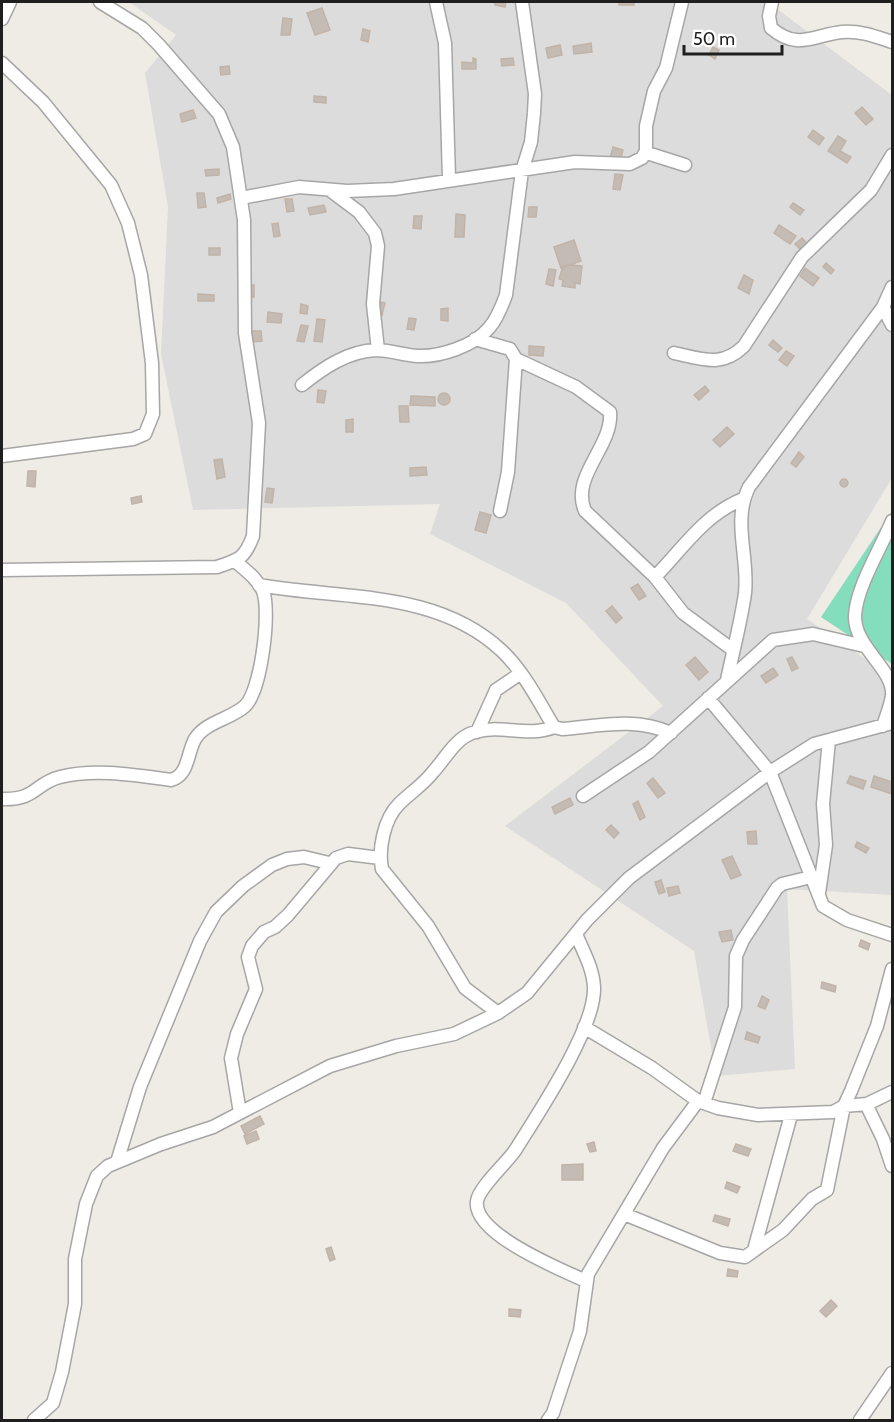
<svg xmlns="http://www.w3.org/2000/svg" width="894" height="1422" viewBox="0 0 894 1422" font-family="Cabin,sans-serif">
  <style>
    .residential { fill: #dddcdc }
    .pitch { fill: #84debd }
    .building { fill: #c4bcb4; stroke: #c1b3a7; stroke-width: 1.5 }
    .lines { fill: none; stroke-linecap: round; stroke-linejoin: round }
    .minor-casing { stroke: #a6a6a6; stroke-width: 15 }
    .minor { stroke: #fff; stroke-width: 12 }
  </style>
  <rect width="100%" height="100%" fill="#efece5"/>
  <path class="residential" d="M129,2H768L892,95V478L807,619L892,677V895L787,889L795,1069L716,1076L694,951L505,826L663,706L566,603L430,534L440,504L193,510L161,354L168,207L145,73L176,35Z"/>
  <path class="pitch" d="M892,511V664L821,617Z"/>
  <path class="building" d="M495,2H506L505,7L495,5Z
    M619,2H634V5H619Z
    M322,8L330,30L315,35L307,13Z
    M283,18L292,19L290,35H281Z
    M363,29L370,31L368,42L361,40Z
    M591,43L592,52L574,54L573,46Z
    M560,45L562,55L548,58L546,48Z
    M713,47L719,50L715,59L709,55Z
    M473,58L476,59V69H462V62L473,63Z
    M513,58L514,65L502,66L501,59Z
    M229,66L230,74L221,75L220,67Z
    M314,96L326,97V103L314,102Z
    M862,107L873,119L866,125L855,113Z
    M193,110L196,118L182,122L180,114Z
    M813,130L824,138L819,145L808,137Z
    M838,136L846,141L840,151L851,157L847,163L828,151Z
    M613,147L623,150L619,165L609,162Z
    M219,169V175L206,176L205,170Z
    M615,174L623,175L620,190L613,189Z
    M197,193H204L206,207L198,208Z
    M230,194L231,199L218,203L217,198Z
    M285,199H292L294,211L287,212Z
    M793,203L804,210L800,215L790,207Z
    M324,205L326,212L310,215L308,208Z
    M529,207H537L536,217H528Z
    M456,214L465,215L464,237H455Z
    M414,216H422L421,229L413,228Z
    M278,223L280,236L274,237L272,224Z
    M779,225L796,236L790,244L774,233Z
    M802,238L813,250L807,256L795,244Z
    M574,240L581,261L561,268L554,247Z
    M209,248H220V255H209Z
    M826,263L834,270L831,274L823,267Z
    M571,265L582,266L580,284L575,283V288L562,286L563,280L559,279L563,266Z
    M805,268L819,278L813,286L800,276Z
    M549,269L556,270L553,286L546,284Z
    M744,275L753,280L749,294L738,288Z
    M249,285H254V297L248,296Z
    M198,294L214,295V301H198Z
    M376,301L385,303L382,315L373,312Z
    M301,304L308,306L307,314L300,313Z
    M448,308V321L441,320V309Z
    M268,312L282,314L281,323L267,322Z
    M409,318L416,319L414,330L407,329Z
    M317,319L325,320L322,342L314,341Z
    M301,325L308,326L304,342L297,341Z
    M251,331H261L262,341L252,342Z
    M773,340L782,348L778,352L769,345Z
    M529,346L544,347L543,356L529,355Z
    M786,351L794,356L787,366L779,360Z
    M705,386L709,391L699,400L694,395Z
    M318,390L326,391L324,403L317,402Z
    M438 399a6 6 0 1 1 12 0a6 6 0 1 1-12 0Z
    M411,396L435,397V406L410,405Z
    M399,406H408L409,422H400Z
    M353,419V432H346V420Z
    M727,427L734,434L720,447L713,440Z
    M799,452L804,457L796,467L791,463Z
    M222,459L225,477L217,479L214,460Z
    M426,467L427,475L410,476V468Z
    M28,471H36L35,487L27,486Z
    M840 483a4 4 0 1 1 8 0a4 4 0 1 1-8 0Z
    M267,488L274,489L272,503L265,502Z
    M141,496L142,502L132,504L131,498Z
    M480,512L491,515L486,533L475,530Z
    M638,584L646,596L639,600L631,588Z
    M612,606L622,618L616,623L606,611Z
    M695,657L708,672L699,680L686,665Z
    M792,657L798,668L792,671L787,659Z
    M773,668L778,675L766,683L761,676Z
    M850,776L866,781L863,789L847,783Z
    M874,776L892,782V794L871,787Z
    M653,778L665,793L658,798L647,783Z
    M570,798L573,805L555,814L552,807Z
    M638,801L645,817L640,820L633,804Z
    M611,825L619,833L614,838L606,830Z
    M756,831L757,844H748L747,832Z
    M857,842L869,848L866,853L855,847Z
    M732,856L741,875L731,879L722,860Z
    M661,880L665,892L659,894L655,882Z
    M678,886L680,893L669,896L667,888Z
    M731,930L733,940L722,942L719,932Z
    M861,940L870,944L868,950L859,946Z
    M822,982L836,986L835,992L821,988Z
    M762,996L769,1000L765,1009L758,1006Z
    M747,1032L760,1037L758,1043L745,1039Z
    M260,1116L264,1124L245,1134L241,1126Z
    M256,1131L259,1139L247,1144L244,1136Z
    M594,1142L596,1151L590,1152L587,1144Z
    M736,1144L751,1149L748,1156L733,1151Z
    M583,1164V1180H562V1165Z
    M727,1182L740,1187L737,1193L725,1188Z
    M715,1215L730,1219L728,1226L713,1221Z
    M331,1247L335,1259L330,1261L326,1249Z
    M728,1269L738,1271L737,1277L727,1276Z
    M831,1300L837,1306L826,1317L820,1311Z
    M509,1309L521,1310L520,1317L509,1316Z"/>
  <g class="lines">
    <g class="minor-casing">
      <path id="minor" d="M436,2L445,43L449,179
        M772,2L769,16L771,28C798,51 813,35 842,32C859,30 877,37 892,42
        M2,19L10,2
        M2,63L43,102L111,185L128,223L141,275L152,363L153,414L145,434L133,439L2,456
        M645,155L647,153L685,165
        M331,191L359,212L375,233L378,246L373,304L378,350
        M241,198L299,187L347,191L394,189L575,162L630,164L642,158L646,151V126L654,91L666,68L682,2
        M883,307L892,325
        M475,339L510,349L516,359L508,472L500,511
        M674,353C702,359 722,368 744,346L802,257L871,190L892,155
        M516,359L576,387L610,412C613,447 570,476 585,511L655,577L683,613L733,650
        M302,385C323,368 348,351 376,350C389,350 404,355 418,356C440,357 474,346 489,328C497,319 502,306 506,295L522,171L531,142L534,113L535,94L522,2
        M2,570L217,567C239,560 245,558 253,536L259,423L245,333L244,220L233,147L219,114L159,45L142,28L100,2
        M655,577C683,548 705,514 743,499
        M259,585C342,600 436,589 502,651C524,672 539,702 554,727L562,729C600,726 634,717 671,733
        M727,680C733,651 741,622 745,593C749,557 732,521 749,487L883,307L892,287
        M708,698L770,772L823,906L847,920L892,935
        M883,726C886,716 891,705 892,695C894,669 854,647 855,616C856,588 881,548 892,521
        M477,732L496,690L521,673
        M583,796L649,752L773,640L813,634L864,646
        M2,799C37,800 35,783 60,777C95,768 135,775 171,780C189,775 187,753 195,739C205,722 231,719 245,706C261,691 271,612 263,591C257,578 245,570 235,561
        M819,893L826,845L823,804L829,740
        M576,934C583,951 593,968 594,987C596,1027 539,1112 516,1149C507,1163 479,1187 477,1201C472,1234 562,1270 586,1281
        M498,1013L465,988L428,926L382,869C378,849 384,819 399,804C410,793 424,784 433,772C445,759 455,739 472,733C498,723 528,738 554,727
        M584,1027L652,1068L698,1101L718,1108L758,1115L833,1112L844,1106L851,1091L877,1026L892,969
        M704,1103L735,1007L736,956L743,940L777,888L782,884L811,877
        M866,1104L883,1139L892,1166
        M240,1113L231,1058L237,1034L256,989L248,957L252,946L264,932L275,927L288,915L336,858L348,854L380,858
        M117,1162L140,1087L200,941L216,912L243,886L272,865L287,859L304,857L329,863
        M624,1214L720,1253L745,1257L783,1230L812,1199L827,1190L844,1106L867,1104L892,1092
        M754,1250L791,1115
        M34,1420L53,1403L62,1372L75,1304V1259L86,1204L97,1176L108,1166L161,1144L213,1127L330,1066L396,1046L454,1034L498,1013L527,993L587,920L629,878L770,772L814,744L892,723
        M548,1420L553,1413L580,1331L588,1274L663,1148L698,1101
        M860,1420L892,1373"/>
    </g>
    <use href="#minor" class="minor"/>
  </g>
  <rect width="894" height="1422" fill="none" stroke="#1f1f1f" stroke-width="6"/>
  <path d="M684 45v9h98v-9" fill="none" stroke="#1f1f1f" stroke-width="3"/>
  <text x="693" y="45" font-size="18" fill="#1f1f1f" stroke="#ffffff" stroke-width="4.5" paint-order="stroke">50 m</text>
</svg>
